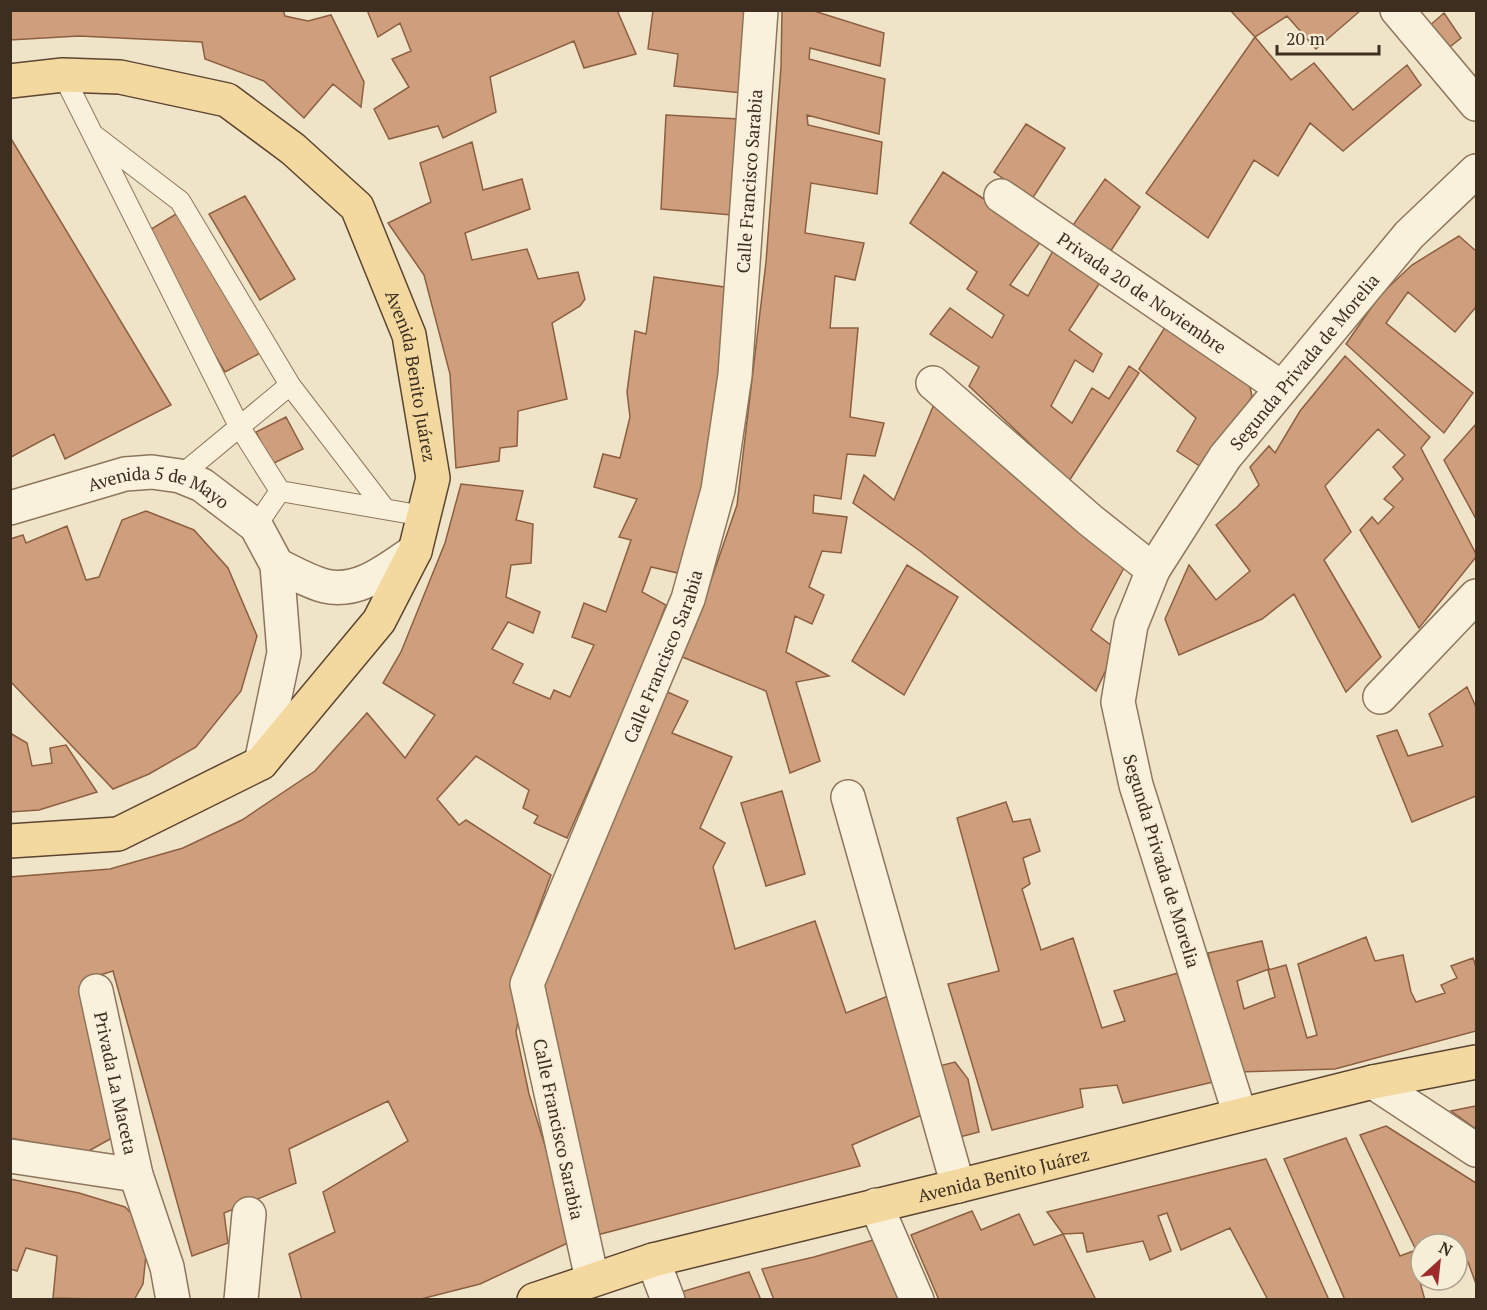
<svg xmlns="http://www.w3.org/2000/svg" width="1487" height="1310" viewBox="0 0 1487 1310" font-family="'PT Serif',serif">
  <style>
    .building { fill: #cf9f7d; stroke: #8d5f41; stroke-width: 1.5 }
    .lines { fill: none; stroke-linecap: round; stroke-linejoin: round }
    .lane-casing { stroke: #8d765c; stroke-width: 22 }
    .street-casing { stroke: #8d765c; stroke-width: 36 }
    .primary-casing { stroke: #5b4430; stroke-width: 36 }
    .lane { stroke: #faf1dc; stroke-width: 20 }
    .street { stroke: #faf1dc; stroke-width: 33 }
    .primary { stroke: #f3d9a0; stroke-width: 33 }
    .labels { text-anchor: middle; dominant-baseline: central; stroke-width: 5; stroke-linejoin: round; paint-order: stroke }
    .street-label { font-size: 18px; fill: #3d2e20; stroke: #f7eed8 }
  </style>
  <rect width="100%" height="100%" fill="#f0e4c8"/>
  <path class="building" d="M10,10H283L285,16L308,21L331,15L364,82L361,107L333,84L304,118L264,81L205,59L202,42L79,36L10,40Z
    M367,10H617L636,54L584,68L574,41L490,77L496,112L443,138L438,126L389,139L374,109L409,87L392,59L411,51L400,23L378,37Z
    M653,10H746L742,93L674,86L678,54L648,49Z
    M782,10H811L884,33L880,66L810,48L809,59L885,79L879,134L807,115L808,125L882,142L877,194L811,183L805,233L864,243L855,280L835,276L830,328H858L850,417L884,423L875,456L847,454L841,499L814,495L813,513L847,517L841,553L822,551L809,587L824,595L812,624L795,616L786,652L829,676L796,682L820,761L790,773L766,691L680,656L695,627L737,505L766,262L781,67Z
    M1230,10H1361L1316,49L1287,16L1255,37Z
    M1444,13L1461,38L1446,50L1428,27Z
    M1255,37L1291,80L1314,63L1353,110L1407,65L1421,85L1343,151L1310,123L1278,176L1254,160L1208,238L1146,193Z
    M666,115L739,119L732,215L661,209Z
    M1026,124L1065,148L1032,199L994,172Z
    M10,137L171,405L65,459L54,434L11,457L10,456Z
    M472,142L483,190L522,179L530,209L465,233L472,260L527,249L538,279L578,272L585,299L580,306L552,323L567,399L518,411L517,446L500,448L499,461L456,468L450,374L424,275L388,223L431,202L420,163Z
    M943,172L1043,238L1010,285L1028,296L1054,249L1101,281L1069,330L1102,354L1093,372L1075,360L1051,406L1072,423L1092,388L1109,399L1129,366L1139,373L1069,481L969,386L979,367L930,334L950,308L992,338L1004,315L967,289L977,272L910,223Z
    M1105,179L1140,207L1108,255L1071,228Z
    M245,196L295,279L260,300L209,214Z
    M181,211L262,352L225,372L143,234Z
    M1459,236L1476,251V307L1455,332L1408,292L1386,323L1473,393L1444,433L1346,344L1380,295L1412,265Z
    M654,277L731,288L725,354L700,502L682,574L651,567L642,592L666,605L635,685L567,838L534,823L538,816L523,808L529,790L476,756L437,799L459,825L466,820L551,875L516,970L518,1021L516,1032L529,1094L574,1240L480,1284L417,1300H302L289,1254L335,1232L323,1192L408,1141L388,1101L289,1149L296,1183L224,1213L228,1243L192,1256L113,971L84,980L119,1134L87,1152L10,1138V877L110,869L183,848L242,820L315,771L367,713L405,758L435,715L383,683L401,652L445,543L461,484L523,491L516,520L533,524L531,563L511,565L506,597L540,612L533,633L508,622L492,649L523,664L513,683L550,699L554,690L570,697L594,645L572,637L584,603L606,612L631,540L619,537L637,499L594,487L603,454L620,458L630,417L627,392L635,331L646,334Z
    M1167,324L1248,378L1252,396L1210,473L1177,451L1196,418L1139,369Z
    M1345,356L1430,437L1421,448L1476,554V557L1419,628L1360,530L1372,517L1378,524L1394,507L1384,499L1403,479L1393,467L1405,455L1378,429L1325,486L1351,532L1324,560L1381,657L1346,692L1294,594L1262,619L1179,655L1165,619L1189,565L1216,600L1250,571L1216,525L1237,507L1259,485L1250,467L1269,446L1275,453L1300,411Z
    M937,397L1125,566L1091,630L1116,649L1096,691L920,551L853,503L864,475L894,500Z
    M286,417L303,449L272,464L256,432Z
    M1476,424V519L1444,460Z
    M146,511L194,530L228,568L257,636L241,691L196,747L149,774L113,789L10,681V539L23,535L26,543L67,526L86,580L99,577L122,520Z
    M907,565L958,597L904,695L852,661Z
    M1467,687L1476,707V796L1412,822L1377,736L1397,730L1408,756L1443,746L1429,714Z
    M663,690L688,701L672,733L732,757L700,828L725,843L713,867L735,949L815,921L846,1013L893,994L924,1114L852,1145L860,1166L597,1235L539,974Z
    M10,733L27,743L32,766L52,763L50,748L66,745L97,792L39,810L10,812Z
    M782,791L805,874L766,886L741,803Z
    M1006,802L1013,822L1030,819L1040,851L1023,858L1030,884L1022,889L1041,950L1073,938L1102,1028L1125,1021L1114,991L1189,970L1222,1080L1123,1103L1117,1085L1080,1089L1083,1107L992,1130L948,984L999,971L957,818Z
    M1366,937L1375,961L1403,955L1411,992L1416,1002L1445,993L1441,985L1457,978L1451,966L1473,958L1476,967V1031L1335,1069L1237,1072L1208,953L1262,941L1269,969L1237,981L1244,1009L1275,997L1268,970L1286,965L1307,1038L1317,1035L1298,964Z
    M955,1062L968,1079L979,1132L952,1139L935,1067Z
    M1476,1106V1129L1451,1111Z
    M1386,1126L1476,1183V1284L1468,1262L1457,1255V1244H1421V1266L1417,1272L1425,1300H1345L1284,1159L1346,1138L1400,1256L1416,1250L1360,1135Z
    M1266,1159L1329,1300H1268L1230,1228L1181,1250L1167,1213L1158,1216L1171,1251L1150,1260L1143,1241L1087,1252L1083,1233L1063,1234L1047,1212Z
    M10,1179L79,1193L125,1207L140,1222L146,1255L143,1284L134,1300L53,1298L57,1256L26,1248L17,1271L10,1269Z
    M972,1211L981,1230L1019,1214L1034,1245L1063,1234L1096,1300H939L911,1235Z
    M884,1237L911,1300H774L762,1269L814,1257Z
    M749,1272L761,1300H683L681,1292Z"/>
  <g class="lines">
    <g class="lane-casing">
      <path id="lane" d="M63,75L239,426L280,491L424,516
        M95,136L180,201L290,385
        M180,476L290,385L385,509
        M256,526L280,491"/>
    </g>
    <g class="street-casing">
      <g id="street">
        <path d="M1397,10L1476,104"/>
        <path id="s1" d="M1001,196L1282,388"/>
        <path d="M933,383L1090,520L1153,570"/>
        <path id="s2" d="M10,508L125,474L152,472L180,476L202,485L256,526L277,565L284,653L261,763"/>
        <path d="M277,565C292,572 309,582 325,586C360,594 389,568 415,551"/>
        <path d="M1380,697L1476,596"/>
        <path d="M848,797L958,1186"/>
        <path id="s3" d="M96,991L136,1175L167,1267L173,1300"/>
        <path d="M1373,1082L1476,1150"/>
        <path id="s4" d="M1240,1115L1136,785L1118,702L1131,625L1153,570L1225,457L1409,235L1476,171"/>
        <path d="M10,1156L136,1175"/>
        <path d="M876,1205L917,1300"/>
        <path d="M653,1260L668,1300"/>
        <path id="s5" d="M592,1279L527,984L688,599L718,490L735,375L761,10"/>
        <path d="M241,1300L249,1214"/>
      </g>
    </g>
    <g class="primary-casing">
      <g id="primary">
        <path id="s6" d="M10,81L63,75L120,77L227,100L293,149L357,207L409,335L433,478L415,551L379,621L261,763L118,834L10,841"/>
        <path id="s7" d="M534,1300L653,1260L958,1186L1373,1082L1476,1062"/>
      </g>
    </g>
    <use href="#lane" class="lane"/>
    <use href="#street" class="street"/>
    <use href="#primary" class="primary"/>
  </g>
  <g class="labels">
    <g class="street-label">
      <text stroke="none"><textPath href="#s5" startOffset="1143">Calle Francisco Sarabia</textPath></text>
      <text stroke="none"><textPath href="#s1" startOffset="171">Privada 20 de Noviembre</textPath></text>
      <text stroke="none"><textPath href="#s4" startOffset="826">Segunda Privada de Morelia</textPath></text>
      <text stroke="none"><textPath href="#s6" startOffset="567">Avenida Benito Juárez</textPath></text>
      <text stroke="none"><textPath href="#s2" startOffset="156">Avenida 5 de Mayo</textPath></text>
      <text stroke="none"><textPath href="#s5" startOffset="657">Calle Francisco Sarabia</textPath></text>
      <text transform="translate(1162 861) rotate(73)">Segunda Privada de Morelia</text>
      <text stroke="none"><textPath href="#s3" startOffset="94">Privada La Maceta</textPath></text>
      <text transform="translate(559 1129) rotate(78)">Calle Francisco Sarabia</text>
      <text stroke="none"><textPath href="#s7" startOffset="486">Avenida Benito Juárez</textPath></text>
    </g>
  </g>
  <rect width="1487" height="1310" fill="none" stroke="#3d2e20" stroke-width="24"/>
  <g transform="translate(1439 1262) rotate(27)"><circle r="28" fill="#f7eed8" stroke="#ada18e" stroke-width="1.5"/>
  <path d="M0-4.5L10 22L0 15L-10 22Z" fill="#9e2a2b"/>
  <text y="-9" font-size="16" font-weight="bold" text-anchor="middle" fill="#3d2e20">N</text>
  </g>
  <path d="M1277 45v9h102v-9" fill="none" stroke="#3d2e20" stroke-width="3"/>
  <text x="1286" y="45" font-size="18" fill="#3d2e20" stroke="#f7eed8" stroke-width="4.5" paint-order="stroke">20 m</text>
</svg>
